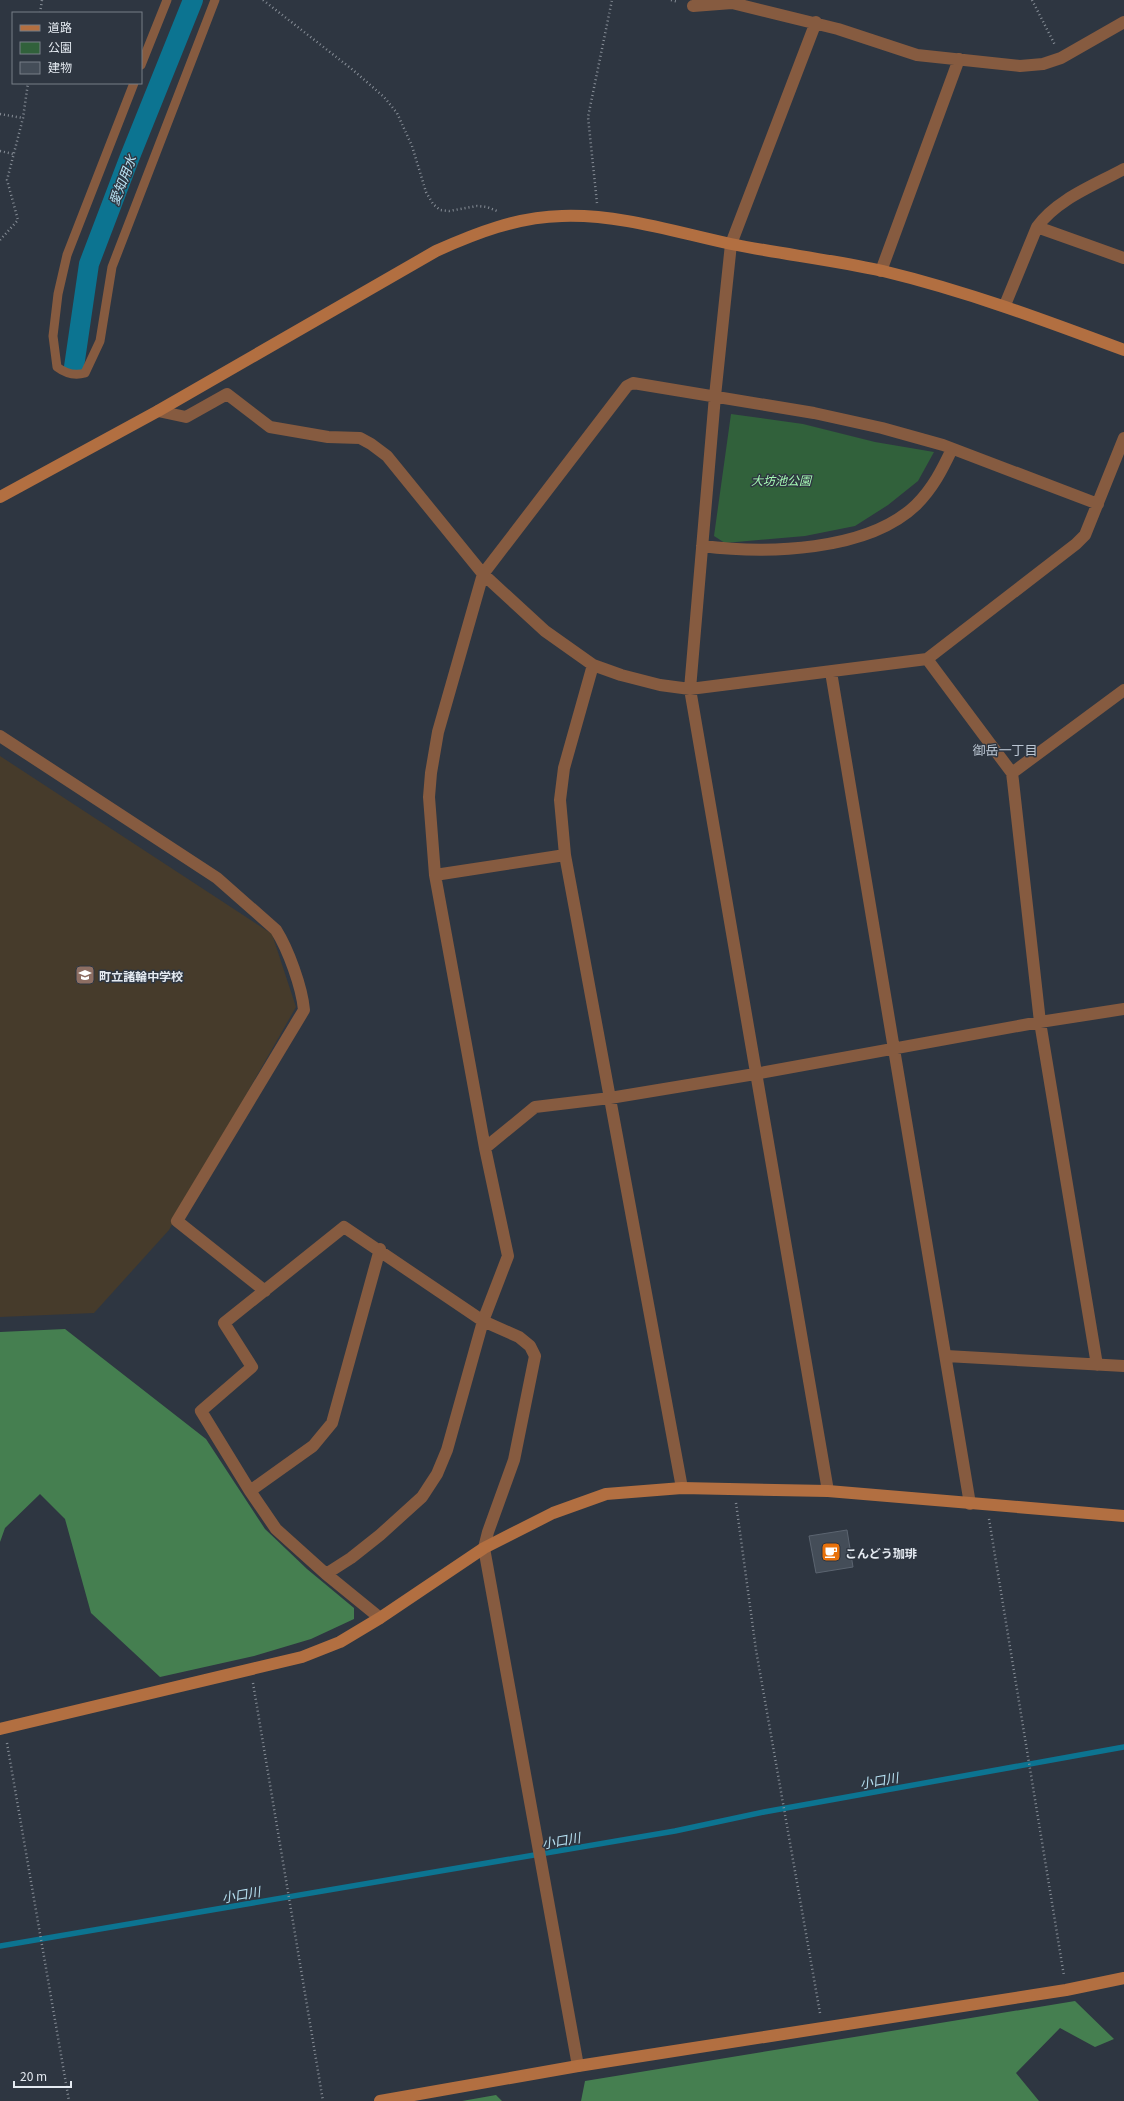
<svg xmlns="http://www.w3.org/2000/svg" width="1124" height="2101" viewBox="0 0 1124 2101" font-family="Georgia,'Noto Sans JP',serif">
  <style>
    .education { fill: #463b2b }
    .green { fill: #31613b }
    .forest { fill: #457f50 }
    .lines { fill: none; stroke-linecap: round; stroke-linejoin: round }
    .stream { stroke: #0c7491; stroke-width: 5.5 }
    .canal { stroke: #0c7491; stroke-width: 20 }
    .building { fill: #444d58; stroke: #5b6470 }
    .path { stroke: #878e97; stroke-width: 2.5; stroke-dasharray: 1 3; stroke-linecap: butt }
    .lane { stroke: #865b40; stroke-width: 9 }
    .street { stroke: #865b40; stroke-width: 12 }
    .secondary { stroke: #b26f41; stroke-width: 12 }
    .labels { text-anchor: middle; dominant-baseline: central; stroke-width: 3; stroke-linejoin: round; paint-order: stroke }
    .park-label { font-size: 12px; font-style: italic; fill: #a6fab5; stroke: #2e3641 }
    .poi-label { font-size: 12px; font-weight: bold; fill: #e4eaf1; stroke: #2e3641; text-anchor: start }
    .water-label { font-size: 13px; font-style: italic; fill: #b8e2f3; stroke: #2e3641 }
    .neighbourhood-label { font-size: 13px; fill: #bbc6d3; stroke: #2e3641 }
  </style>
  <rect width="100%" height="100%" fill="#2e3641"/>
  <path class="education" d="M0,756L272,934L296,1007L169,1230L94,1313L0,1317Z"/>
  <path class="green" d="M731,414L803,424L875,442L934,452L918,481L888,505L855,526L805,536L725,543L714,536Z"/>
  <path class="forest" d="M65,1329L206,1439L265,1529L307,1569L354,1608V1619L311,1639L254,1656L160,1677L91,1613L65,1519L40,1494L5,1528L0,1542V1332Z
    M1075,2001L1114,2039L1095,2047L1060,2028L1016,2073L1039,2101H581L585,2081Z
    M496,2095L502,2101H462Z"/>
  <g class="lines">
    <path class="stream" d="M0,1946L675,1831L764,1812L1124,1747"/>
    <path class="canal" d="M74,367L89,264L129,159L193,0"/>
  </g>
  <path class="building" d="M847,1530L853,1567L816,1573L809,1536Z"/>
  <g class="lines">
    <path class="path" d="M263,0L353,70L384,97L397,113L412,146L426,192L433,204L440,210L449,211L477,206L487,207L497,211
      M671,0L678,2
      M1032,0L1055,45
      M40,13L42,0
      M0,114L23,118
      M0,151L13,154
      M597,203L588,117L612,0
      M0,240L18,220L7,180L23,118L28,83
      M736,1503L756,1650L820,2013
      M989,1519L1064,1976
      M253,1683L323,2101
      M7,1743L69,2101"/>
    <path class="lane" d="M141,65L167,0
      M134,83L67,255L58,294L53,336L57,367C65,373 75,376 85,373L100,341L112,267L215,0"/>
    <path class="street" d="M693,6L732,3L838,29L917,55L1020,66L1043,64L1061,58L1124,22
      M816,22L731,244L715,396L690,689L828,1491
      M1037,227C1057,199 1095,185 1124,169
      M881,271L959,59
      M1005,305L1037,227L1124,258
      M158,411L186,417L227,394L270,427L328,437L360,438L371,444L387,456L483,574L545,631L593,665L621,675L660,685L690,689L927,659L1076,544L1085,535L1124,438
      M702,546C766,554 867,552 916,505C933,488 942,470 952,449
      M927,659L1012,773L1013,781L1040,1022L1097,1365
      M593,665L564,768L560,800L565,855L682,1488
      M831,672L970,1504
      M0,736L217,878L276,930C288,949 302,987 304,1010L177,1221L265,1291
      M1012,773L1124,690
      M435,875L565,855
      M485,1148L535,1107L610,1098L755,1074L1040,1022L1124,1009
      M946,1356L1124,1366
      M250,1491L313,1446L332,1423L380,1249
      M326,1574L351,1558L380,1535L422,1497L437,1474L447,1450L483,1321L508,1256L485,1148L435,875L429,797L431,773L438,732L483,574L627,386L633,383L814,413L882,428L943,445L1098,504
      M380,1618L326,1574L276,1529L250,1491L201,1411L252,1367L224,1323L344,1227L483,1321L519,1337L530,1346L535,1356L514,1460L488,1532L484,1548L578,2066"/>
    <path class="secondary" d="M0,497L158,411L436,251C476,233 517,217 562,216C620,214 675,232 731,244C781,254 833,260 883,271C966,291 1044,320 1124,350
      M0,1729L302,1657L340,1642L380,1618L484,1548L553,1513L606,1494L682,1488L828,1491L1124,1516
      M380,2101L578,2066L1066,1990L1124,1978"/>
  </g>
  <defs>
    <g id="school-square" transform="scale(1)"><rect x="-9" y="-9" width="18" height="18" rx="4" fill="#8d6e63" stroke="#2e3641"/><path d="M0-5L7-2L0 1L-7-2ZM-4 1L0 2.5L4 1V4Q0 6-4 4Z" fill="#fff"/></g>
    <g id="cafe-square" transform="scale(1)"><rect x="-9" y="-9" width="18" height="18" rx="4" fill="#e8710a" stroke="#2e3641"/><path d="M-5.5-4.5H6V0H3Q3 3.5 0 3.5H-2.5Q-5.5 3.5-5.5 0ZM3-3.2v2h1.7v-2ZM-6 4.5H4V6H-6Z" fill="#fff"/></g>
  </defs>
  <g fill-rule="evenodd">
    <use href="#school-square" x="85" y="975"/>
    <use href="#cafe-square" x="831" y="1552"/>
  </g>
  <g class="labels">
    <g class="park-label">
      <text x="781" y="479">大坊池公園</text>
    </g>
    <g class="poi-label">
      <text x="99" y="975">町立諸輪中学校</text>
      <text x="845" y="1552">こんどう珈琲</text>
    </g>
    <g class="water-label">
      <text transform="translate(122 180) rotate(-69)">愛知用水</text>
      <text transform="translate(879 1780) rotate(-10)">小口川</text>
      <text transform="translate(561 1840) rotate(-10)">小口川</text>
      <text transform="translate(241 1894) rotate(-10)">小口川</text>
    </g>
    <g class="neighbourhood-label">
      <text x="1005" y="749">御岳一丁目</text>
    </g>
  </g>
  <rect x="12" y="12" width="130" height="72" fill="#2e3641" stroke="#777e87"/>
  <rect x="20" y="25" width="20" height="6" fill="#b26f41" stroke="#777e87"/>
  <text x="48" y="32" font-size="12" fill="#e4eaf1">道路</text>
  <rect x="20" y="42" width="20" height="12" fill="#31613b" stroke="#777e87"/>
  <text x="48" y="52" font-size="12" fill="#e4eaf1">公園</text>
  <rect x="20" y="62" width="20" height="12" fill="#444d58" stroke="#777e87"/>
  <text x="48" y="72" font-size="12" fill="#e4eaf1">建物</text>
  <path d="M14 2081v6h57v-6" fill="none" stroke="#e4eaf1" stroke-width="2"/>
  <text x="20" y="2081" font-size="12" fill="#e4eaf1" stroke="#2e3641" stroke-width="3" paint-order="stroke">20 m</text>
</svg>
